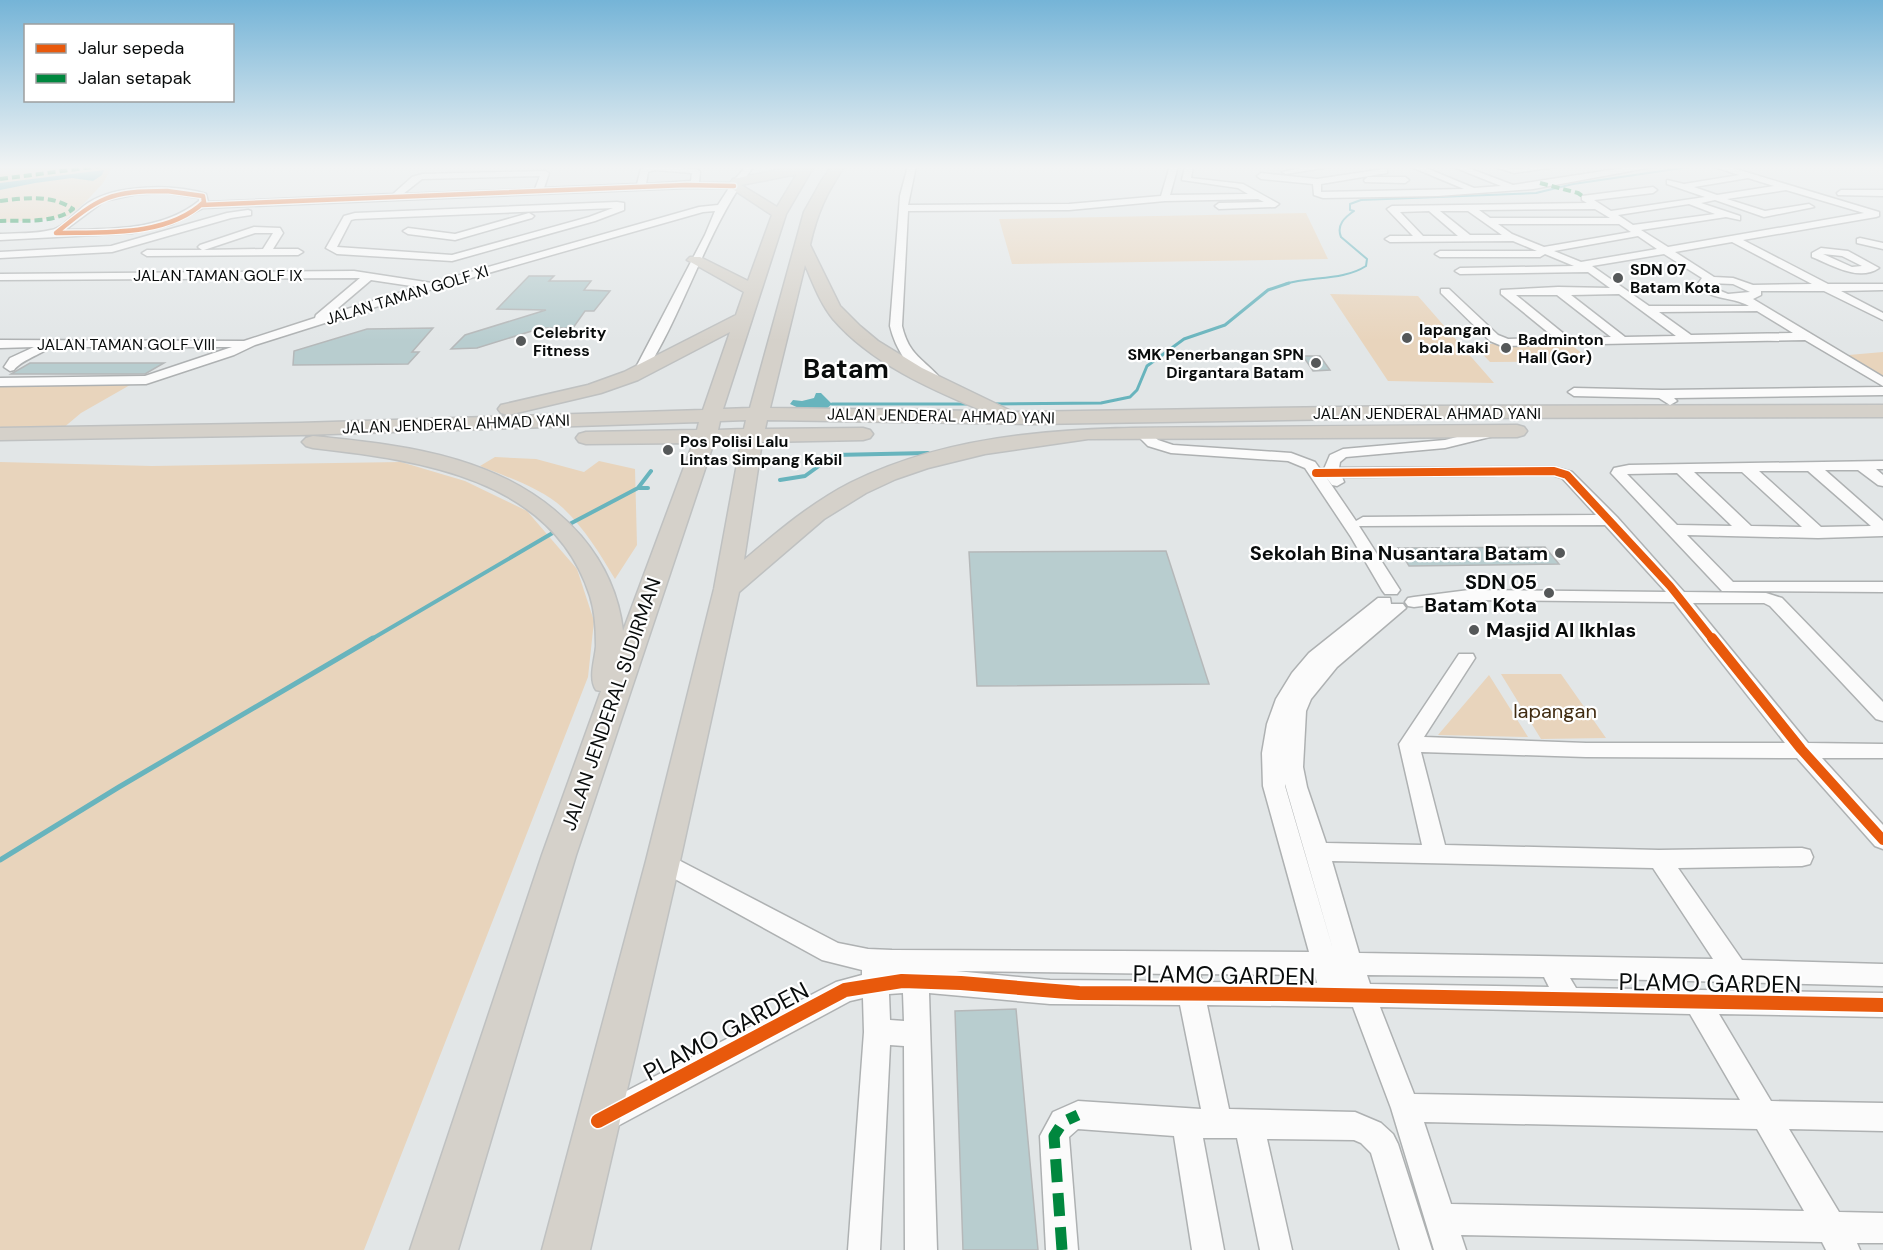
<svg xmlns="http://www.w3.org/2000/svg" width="1883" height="1250" viewBox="0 0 1883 1250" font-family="'DM Sans',sans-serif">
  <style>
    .green { fill: #e8d4bc }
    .water { fill: #68b4bd }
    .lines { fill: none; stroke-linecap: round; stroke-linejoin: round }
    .stream-far3 { stroke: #68b4bd; stroke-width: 2 }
    .stream-far2 { stroke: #68b4bd; stroke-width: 3 }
    .stream-far1 { stroke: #68b4bd; stroke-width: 4 }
    .stream { stroke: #68b4bd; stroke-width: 5 }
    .building { fill: #b8cdcf; stroke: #b5b8b9; stroke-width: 1.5 }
    .minor-casing { stroke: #aeb1b2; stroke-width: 3 }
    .highway-casing { stroke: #bfc1c1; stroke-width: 3 }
    .minor { fill: #fbfbfb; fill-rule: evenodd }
    .highway { fill: #d5d1ca; fill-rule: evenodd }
    .quiet-far1 { stroke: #00873e; stroke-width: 4; stroke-dasharray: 8 4; stroke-linecap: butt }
    .quiet { stroke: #00873e; stroke-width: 11; stroke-dasharray: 23 11; stroke-linecap: butt }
    .cycleway-far3-casing { stroke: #fff; stroke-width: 7 }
    .cycleway-far2-casing { stroke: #fff; stroke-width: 11 }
    .cycleway-far1-casing { stroke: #fff; stroke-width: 14 }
    .cycleway-casing { stroke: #fff; stroke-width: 17 }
    .cycleway-far3 { stroke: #e8590c; stroke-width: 4.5 }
    .cycleway-far2 { stroke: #e8590c; stroke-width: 8 }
    .cycleway-far1 { stroke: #e8590c; stroke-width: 10 }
    .cycleway { stroke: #e8590c; stroke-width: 14 }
    .poi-dot { fill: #555859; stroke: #fff; stroke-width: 2 }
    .labels { text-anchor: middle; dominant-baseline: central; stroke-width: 4.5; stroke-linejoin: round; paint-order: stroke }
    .far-poi-label { font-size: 16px; font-weight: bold; fill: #090c0c; stroke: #fff; text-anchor: start }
    .far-street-label { font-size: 16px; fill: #090c0c; stroke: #fff }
    .poi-label { font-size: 20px; font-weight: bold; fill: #090c0c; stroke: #fff; text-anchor: end }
    .street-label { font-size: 20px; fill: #090c0c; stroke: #fff }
    .park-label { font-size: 20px; fill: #412c12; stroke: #fff }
    .near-street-label { font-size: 24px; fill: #090c0c; stroke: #fff }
    .far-town-label { font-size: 27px; font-weight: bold; fill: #090c0c; stroke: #fff }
  </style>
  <rect width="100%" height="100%" fill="#e2e6e7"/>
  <path class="green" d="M0,166H118C107,170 109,175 103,183C92,195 80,209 66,217L0,223Z
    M1306,213L1328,259L1012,264L999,219Z
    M1330,294L1418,296L1494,383L1388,381Z
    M1473,344H1570L1592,361L1490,362Z
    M1883,352V382L1837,356Z
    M0,385H130L81,413L62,429L0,431Z
    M495,457L536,459L584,472L599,461L635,469L637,545L615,579C600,554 585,529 563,508C541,488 507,477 480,466Z
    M0,462L152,466L401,462L465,481L527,511L577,569L594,621L588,677L364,1250H0Z
    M1501,674H1561L1606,738L1541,739Z
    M1489,675L1528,737L1438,735Z"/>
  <path class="water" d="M104,170L102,175L93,181L72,178L35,183L0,190V183Z
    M816,393H821L832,404L825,410H803L790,404L793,400L802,401L814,398Z"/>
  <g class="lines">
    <path class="stream-far3" d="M1285,284C1310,276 1343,281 1366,266L1367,259L1341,237C1336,225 1345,217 1354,211L1350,210V204L1361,200L1536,193L1573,184L1696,166"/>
    <path class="stream-far2" d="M832,404H971
      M992,404L1101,403L1130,397L1137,390L1147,366L1184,339L1225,325L1268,290L1289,283"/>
    <path class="stream-far1" d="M780,480L805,476L834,455L928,453
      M638,488H648
      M564,527L638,488L651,471
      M370,640L556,531"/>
    <path class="stream" d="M0,860L119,787L373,638"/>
  </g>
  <path class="building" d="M529,276H554L549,281H591L584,290L610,291L594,311H585L573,328H537L535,330L477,348L451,349L465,335L546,310L497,309Z
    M433,328L412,352H419L408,364L293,365L294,351L367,329Z
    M1303,356H1320L1330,370L1313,371Z
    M30,363H164L145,374H11Z
    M1545,547L1559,564L1409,566L1398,548Z
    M1166,551L1209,684L977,686L969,552Z
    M1016,1009L1038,1250H963L955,1011Z"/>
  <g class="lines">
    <g class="minor-casing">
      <path id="minor" d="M652,166L696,169L700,171L699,183H732L746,166H754C706,229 686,309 643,376H635L633,373L705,235L715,211L703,212L439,287L255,345L234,355L146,384L0,386V378L145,376L232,347H51C41,354 20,361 14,370L10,371L4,367L10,358L34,347L0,348V340L244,341L315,318L316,315L360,278L0,280V274L354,271L432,283L699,207L718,205L729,188H686L203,208L172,224L132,233L0,240V234C16,233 35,234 51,230C64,228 77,210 88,203C117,184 174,184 206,194L208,202L393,194L412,177L422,174L545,171L549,173L544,188L637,184L641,169ZM655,170L692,173L691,181L646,184L648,172ZM540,176L535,189L403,194L422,179ZM137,194L167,193L199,198V201C162,231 111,229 65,230L104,201ZM371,280L418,287L331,314Z
        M908,166H916L908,205L1069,204L1161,196L1170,166H1178L1170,195L1248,194L1238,188L1182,180L1185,166H1193L1191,178L1243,184L1279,204L1275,207L1219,209L1215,206L1219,203L1264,202L1258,199L1165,201L1069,210L908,211L902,326C909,356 924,359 941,379L935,383C911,376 895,348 890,326L900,196Z
        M1311,166H1335L1286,174L1282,172Z
        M1409,166H1421L1474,188L1501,186L1451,166H1463L1513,185L1636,166H1658L1533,189L1438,196L1323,198L1314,195L1313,184L1261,179L1257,176L1261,173L1317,179L1384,169H1387V173L1321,184V192L1464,189Z
        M1492,166L1514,169L1563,166L1514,173Z
        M1712,166H1726L1879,212V216L1876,217L1743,240L1828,284H1883V290L1841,291L1883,313V320L1824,291H1761V295L1753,299L1883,377V386L1805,340L1502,346L1490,341L1441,293V289H1449L1498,335L1508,339L1555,338L1501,294V290L1558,287L1610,288L1588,272L1460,274L1455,271L1460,268L1574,266L1545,254L1540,257H1440L1435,254L1440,251H1537L1513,241L1390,242L1385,239L1390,236H1413L1387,209L1392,206L1587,203L1582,200V196L1653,187L1657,190L1653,193L1594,200L1611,211L1705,197L1667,184V180L1684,184L1739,175ZM1748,178L1774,186L1717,195L1694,187ZM1786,190L1864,213L1668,247L1641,230L1726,217L1740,220V216L1701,203L1715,200L1764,217L1814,207L1809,204L1765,211L1727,199ZM1689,204L1715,214L1633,225L1618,215ZM1595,209L1610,218H1490L1479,210ZM1429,211L1458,236H1423L1400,212ZM1440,211H1468L1502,235H1470ZM1498,224H1619L1631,232L1544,247L1512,234ZM1638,236L1657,249L1581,262L1554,251ZM1732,242L1812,284L1753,285L1733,278L1714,277L1675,252ZM1664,254L1702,278L1697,285C1711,301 1732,296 1749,306H1649L1592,266ZM1709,283L1733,284L1750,292L1728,294L1711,287ZM1619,294L1676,336L1625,337L1571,295ZM1516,295H1557L1611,337L1569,338ZM1757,311L1793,333L1691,335L1659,312Z
        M1368,177H1405L1409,180L1405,183L1365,182L1364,180Z
        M1841,190H1883V196L1838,195L1837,193Z
        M617,202L624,203V210L595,221L452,261L337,254L326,248L344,216L355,213ZM613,208L589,217L452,255L337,247L351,220L355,219Z
        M248,210L251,211V215L231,218L112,252L0,258V252L111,246L227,213Z
        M529,213L534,216L532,218L455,240L408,234L403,231L408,228L455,234Z
        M254,227L280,228L283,233L273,249H298L303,252L298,255L147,256L142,253L147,250H202L198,247L200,245ZM255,233H273L263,249L204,250Z
        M1860,238L1883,243V249L1857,243V239Z
        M1821,248L1848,251L1879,268C1859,282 1832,265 1812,257V253ZM1823,254L1842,256L1862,266L1852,267Z
        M1883,387V395L1674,398L1677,401L1670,405L1659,398L1574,396L1568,392L1574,388L1662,390Z
        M1497,427L1502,428L1504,431L1502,434L1445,448L1346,457L1340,462L1339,468L1554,467L1572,472L1617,517L1684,592L1766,593L1782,598L1883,702V721L1876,719L1770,606L1764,603H1693L1808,743L1883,744V758H1822L1883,825V849L1875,846L1797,758L1586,757L1421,752L1445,845L1659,850L1802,848L1810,850L1813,857L1810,864L1802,866L1678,868L1742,960L1883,964V986L1570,978L1576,988L1883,993V1017L1719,1014L1771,1101L1883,1103V1131L1789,1129L1839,1212L1883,1213V1243H1857L1860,1250H1826L1822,1242L1461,1235L1466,1250H1434L1391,1108L1353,1007L1207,1005L1229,1109L1355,1112L1381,1123L1393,1134L1398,1144L1432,1250H1400L1371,1153L1361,1143L1354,1140L1267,1139L1292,1250H1260L1237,1138H1203L1224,1250H1192L1174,1136L1078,1129L1069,1137L1078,1250H1046L1040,1136L1053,1112L1078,1101L1201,1109L1180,1005L1050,1004L929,993L937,1250H905L904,1046L890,1045L880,1250H848L864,1032L863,998L850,1001L612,1129L602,1133L592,1129L588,1119L592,1109L836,982L862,975V970L822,960L655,868L651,861L655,854L663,852L838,943L868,949L892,950L1309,952L1263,786L1262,753L1267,724L1276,699L1292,673L1309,653L1378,598H1390L1391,604H1403L1406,608L1337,667L1311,699L1306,711L1303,767L1307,787L1326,843L1422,845L1399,744L1459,654H1473L1475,658L1424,737L1586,743H1785L1674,602L1469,600L1414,607L1408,606L1405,602L1408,598L1414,597L1469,590L1666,592L1605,525L1359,526L1400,590L1397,594H1385L1382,590L1351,537L1305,468L1288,461L1171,453L1148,446L1137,435L1139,432H1149L1158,440L1173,445L1291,453L1315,462L1320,469H1324L1330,455L1343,449L1445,440ZM1553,475L1562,478L1596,515L1363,517L1356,521L1326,477L1332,485L1337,486L1344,482L1342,477ZM1285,784L1334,953L1285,786ZM1332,861L1653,868L1713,959L1359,953ZM956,971L1174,974L1176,981L1050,980ZM1200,974L1315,975L1317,983L1202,982ZM1367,975L1544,977L1549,987L1370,984ZM903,993L904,1021L890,1020L889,994ZM1380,1007L1690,1014L1740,1100L1414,1094ZM1424,1122L1757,1129L1804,1211L1451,1204Z
        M1883,461V469H1876L1883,475V486L1878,485L1858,470H1825L1883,521V536L1818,538L1687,535L1733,582H1883V592L1722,591L1611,473L1614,468L1629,465ZM1759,471H1808L1871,526L1821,527ZM1694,472H1742L1802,527L1751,526ZM1677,473L1732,526L1677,525L1627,474Z"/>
    </g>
    <g class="highway-casing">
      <path id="highway" d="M797,166H814L786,214L723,409L750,408L804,212L822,180L832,166H845C826,193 817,214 810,245L840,306L860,326L878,341L922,368L1013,412L1409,406L1883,405V417L1409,418L1034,424L767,420L765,429L863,428L870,430L873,434L870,438L863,440L762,442L744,560C777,532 811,503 850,483C971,423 1110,428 1241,427C1333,426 1425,425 1517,425L1524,427L1527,431L1524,435L1517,437L1088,439L985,454L928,468L896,479L866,493L824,519L739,592L680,861L590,1250H542L646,861L714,589L741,442H714L576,855L458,1250H410L542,855L601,691L596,690C588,678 595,660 596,646C596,629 595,612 590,596C552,477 418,460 313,448L306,446L302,442L306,438L313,436C411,446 512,457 581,536C604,563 619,595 623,631L693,443L586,444L579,442L576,438L579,434L586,432L697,430L699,422L300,435L0,440V428L300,423L703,410L730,332L638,380L601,393L508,415L501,413L498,409L501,405L588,385L624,372L736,315L744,292L687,260L690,257H700L748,281L772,215L728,186L733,179ZM797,174L777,207L741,185ZM805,265C813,283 820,303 833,319C871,363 930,389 983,411L770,408ZM746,420L744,429L718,430L720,421Z"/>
    </g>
    <use href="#minor" class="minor"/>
    <use href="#highway" class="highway"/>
    <path class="quiet-far1" d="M0,179L101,166
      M1540,183L1578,193L1585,198
      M0,201C25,198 51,194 73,209C54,224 23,220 0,221"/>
    <path class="quiet" d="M1062,1250L1054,1136L1063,1122L1078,1115"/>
    <g class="cycleway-far3-casing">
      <path id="cycleway-far3" d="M167,191L203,196L204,202C167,237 103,232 56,233C100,197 109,191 167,191Z
        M201,205L686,185L734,186"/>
    </g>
    <g class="cycleway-far2-casing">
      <path id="cycleway-far2" d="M1316,473L1554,471L1567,475L1670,586L1713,640"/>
    </g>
    <g class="cycleway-far1-casing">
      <path id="cycleway-far1" d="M1712,638L1801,749L1883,840"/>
    </g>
    <g class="cycleway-casing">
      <path id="cycleway" d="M598,1121L845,990L902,981L961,983L1079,993L1280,994L1883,1005"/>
    </g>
    <use href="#cycleway-far3" class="cycleway-far3"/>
    <use href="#cycleway-far2" class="cycleway-far2"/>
    <use href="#cycleway-far1" class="cycleway-far1"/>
    <use href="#cycleway" class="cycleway"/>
  </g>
  <linearGradient id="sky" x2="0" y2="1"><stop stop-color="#75b4d7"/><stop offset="0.49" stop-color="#f2f4f4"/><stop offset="1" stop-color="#f2f4f4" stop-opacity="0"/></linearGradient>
  <rect width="1883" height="341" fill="url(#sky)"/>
  <g class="poi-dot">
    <circle cx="1618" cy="278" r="6"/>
    <circle cx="1407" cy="338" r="6"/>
    <circle cx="521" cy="341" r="6"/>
    <circle cx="1506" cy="348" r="6"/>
    <circle cx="1316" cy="363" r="6"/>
    <circle cx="668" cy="450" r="6"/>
    <circle cx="1560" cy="553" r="6"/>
    <circle cx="1549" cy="593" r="6"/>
    <circle cx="1474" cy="630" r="6"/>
  </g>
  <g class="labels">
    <g class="far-poi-label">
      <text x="1630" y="269">SDN 07<tspan x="1630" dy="18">Batam Kota</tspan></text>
      <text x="1419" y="329">lapangan<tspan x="1419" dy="18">bola kaki</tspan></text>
      <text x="533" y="332">Celebrity<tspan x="533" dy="18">Fitness</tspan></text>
      <text x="1518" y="339">Badminton<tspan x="1518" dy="18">Hall (Gor)</tspan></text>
      <text x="1304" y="354" text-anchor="end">SMK Penerbangan SPN<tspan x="1304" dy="18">Dirgantara Batam</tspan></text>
      <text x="680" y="441">Pos Polisi Lalu<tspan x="680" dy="18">Lintas Simpang Kabil</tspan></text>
    </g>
    <g class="far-street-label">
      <text x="218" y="275">JALAN TAMAN GOLF IX</text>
      <text transform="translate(407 295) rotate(-17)">JALAN TAMAN GOLF XI</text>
      <text x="126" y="344">JALAN TAMAN GOLF VIII</text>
      <text x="1427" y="413">JALAN JENDERAL AHMAD YANI</text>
      <text transform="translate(941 416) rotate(1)">JALAN JENDERAL AHMAD YANI</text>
      <text transform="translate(456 424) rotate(-2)">JALAN JENDERAL AHMAD YANI</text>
    </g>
    <g class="poi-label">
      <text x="1548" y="553">Sekolah Bina Nusantara Batam</text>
      <text x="1537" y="582">SDN 05<tspan x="1537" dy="23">Batam Kota</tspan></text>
      <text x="1486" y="630" text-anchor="start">Masjid Al Ikhlas</text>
    </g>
    <g class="street-label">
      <text transform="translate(611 704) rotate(-71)">JALAN JENDERAL SUDIRMAN</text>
    </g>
    <g class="park-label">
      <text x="1555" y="711">lapangan</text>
    </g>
    <g class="near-street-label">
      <text transform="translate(1224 975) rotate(1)">PLAMO GARDEN</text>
      <text transform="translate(1710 983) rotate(1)">PLAMO GARDEN</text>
      <text transform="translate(726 1031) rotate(-28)">PLAMO GARDEN</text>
    </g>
    <g class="far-town-label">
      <text x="846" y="368">Batam</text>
    </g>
  </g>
  <rect x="24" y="24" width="210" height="78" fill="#ffffff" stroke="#9d9e9e" stroke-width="1.5"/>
  <rect x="36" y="44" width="30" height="9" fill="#e8590c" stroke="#9d9e9e" stroke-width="1.5"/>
  <text x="78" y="54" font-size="18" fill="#090c0c">Jalur sepeda</text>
  <rect x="36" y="74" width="30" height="9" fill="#00873e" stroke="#9d9e9e" stroke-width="1.5"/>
  <text x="78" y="84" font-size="18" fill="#090c0c">Jalan setapak</text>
</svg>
